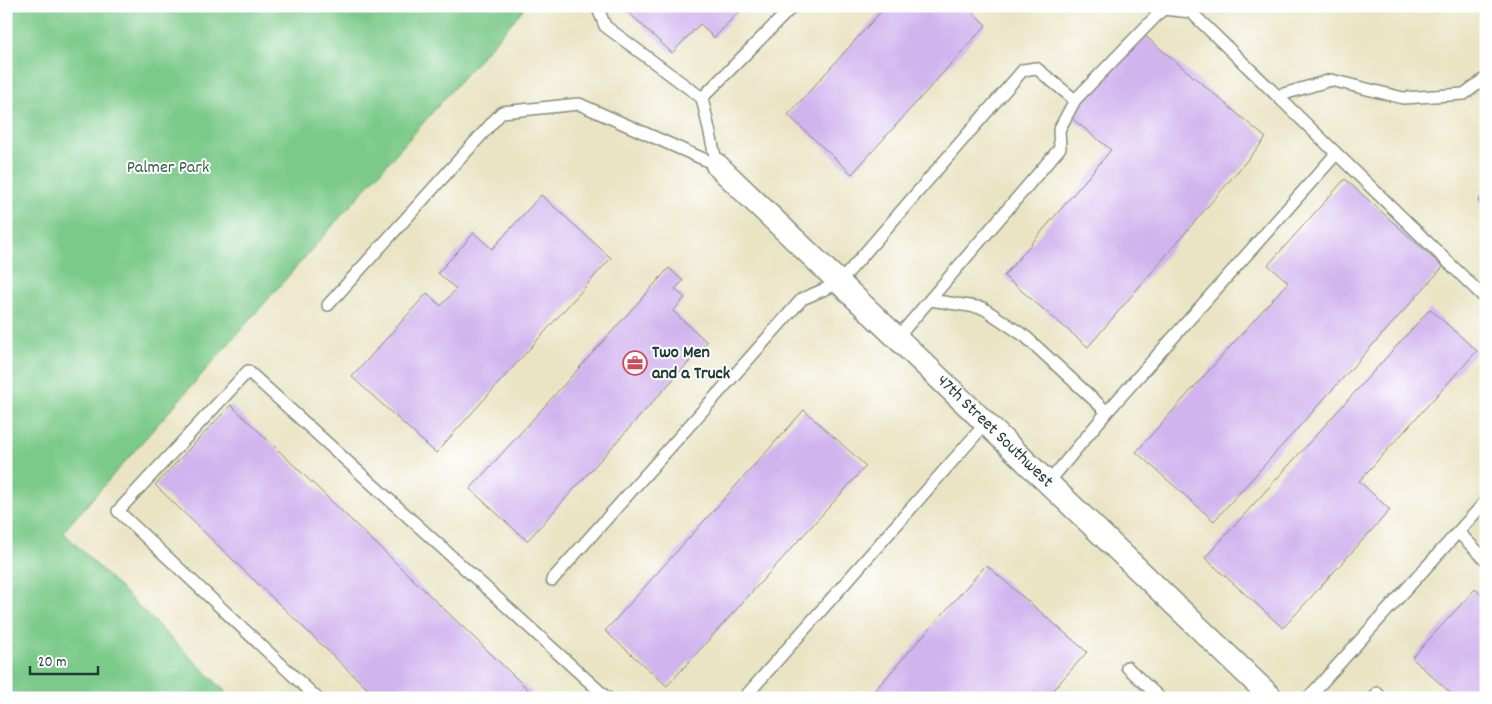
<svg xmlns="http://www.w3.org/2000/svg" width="1492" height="704" viewBox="0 0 1492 704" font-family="Dekko,sans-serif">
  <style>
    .green { fill: #7bca8a; stroke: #4d845f }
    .building { fill: #d1b4ee }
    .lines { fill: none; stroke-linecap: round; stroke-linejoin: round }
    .service-casing { stroke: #84907c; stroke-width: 14 }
    .minor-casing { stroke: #84907c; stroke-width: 25 }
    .service { stroke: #fff; stroke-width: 11 }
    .minor { stroke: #fff; stroke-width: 22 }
    .labels { text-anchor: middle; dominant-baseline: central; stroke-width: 4; stroke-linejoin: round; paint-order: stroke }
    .park-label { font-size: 18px; fill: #36604a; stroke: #fff }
    .poi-label { font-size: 18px; font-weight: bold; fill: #1f3d34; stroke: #fff; text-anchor: start }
    .street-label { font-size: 18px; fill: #1f3d34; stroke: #fff }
  </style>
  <rect width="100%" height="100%" fill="#fff"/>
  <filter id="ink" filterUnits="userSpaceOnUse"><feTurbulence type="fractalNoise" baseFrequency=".02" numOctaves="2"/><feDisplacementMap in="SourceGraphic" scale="10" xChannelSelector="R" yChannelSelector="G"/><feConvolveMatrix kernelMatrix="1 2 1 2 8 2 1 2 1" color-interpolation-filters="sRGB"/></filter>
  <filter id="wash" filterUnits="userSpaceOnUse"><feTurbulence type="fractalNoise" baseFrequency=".0096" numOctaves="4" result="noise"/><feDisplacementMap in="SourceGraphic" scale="20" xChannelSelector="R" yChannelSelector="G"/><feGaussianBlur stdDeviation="1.12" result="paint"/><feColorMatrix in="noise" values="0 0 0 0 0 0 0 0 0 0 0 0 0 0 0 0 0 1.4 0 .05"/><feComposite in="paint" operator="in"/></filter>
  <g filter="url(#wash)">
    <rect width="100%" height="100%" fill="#eae4c4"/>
    <path class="green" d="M6,6H526L63,532L232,698H6Z"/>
    <g id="blocks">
      <path class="building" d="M631,6H744L714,38L700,24L672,53L627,11Z
        M886,6H966L986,25L852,174L788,115Z
        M1143,34L1266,138L1088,347L1004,276L1111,150L1069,116Z
        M1345,179L1443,267L1214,521L1136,452L1288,282L1268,265Z
        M1486,192V208L1478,201Z
        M541,195L611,258L436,453L352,377L427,293L441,306L456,289L438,273L474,233L492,249Z
        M669,268L683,281L675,289L685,298L673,311L707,342L527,541L470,489Z
        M1430,309L1477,351L1359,481L1390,510L1283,628L1205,558Z
        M231,405L537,698H377L155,485Z
        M804,410L866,466L667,686L605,631Z
        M986,565L1087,652L1046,698H868Z
        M1475,589L1486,599V698H1456L1412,658Z"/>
    </g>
  </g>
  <g filter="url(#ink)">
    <use href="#blocks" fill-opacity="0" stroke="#84907c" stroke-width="1"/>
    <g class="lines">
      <g class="service-casing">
        <path id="service" d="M597,6L605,26L702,98L717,165
          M1277,96L1331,80L1403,98L1464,94L1486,78
          M702,98L793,6
          M930,300L983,308L1026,337L1107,412L1336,154
          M328,305L502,112L579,104L717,165
          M897,338L1060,148L1059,130L1075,100
          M1048,483L1107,412
          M1486,501L1458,532L1486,560
          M552,580L802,299L839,283L1023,70L1036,68L1075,100L1163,9L1191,12L1486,299
          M1127,667L1160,698
          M1377,693L1381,698
          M317,698L118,511L248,371L607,698
          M744,698L986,423
          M1308,698L1458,532"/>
      </g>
      <g class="minor-casing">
        <g id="minor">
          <path id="s1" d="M717,165L1272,698"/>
        </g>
      </g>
      <use href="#service" class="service"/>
      <use href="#minor" class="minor"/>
    </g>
  </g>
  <defs>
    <g id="office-ring" transform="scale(1.25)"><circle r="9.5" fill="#fff" stroke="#d1495b" stroke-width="1.5"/><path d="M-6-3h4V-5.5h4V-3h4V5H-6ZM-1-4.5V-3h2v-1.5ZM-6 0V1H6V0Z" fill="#d1495b"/></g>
  </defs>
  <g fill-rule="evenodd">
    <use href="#office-ring" x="635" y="363"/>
  </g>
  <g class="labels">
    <g class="park-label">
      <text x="168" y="168">Palmer Park</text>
    </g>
    <g class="poi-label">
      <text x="652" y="353">Two Men<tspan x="652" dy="21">and a Truck</tspan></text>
    </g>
    <g class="street-label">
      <text stroke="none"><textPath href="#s1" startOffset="385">47th Street Southwest</textPath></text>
    </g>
  </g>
  <rect width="1492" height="704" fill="none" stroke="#fff" stroke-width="25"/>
  <path d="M30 666v8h68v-8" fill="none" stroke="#1f3d34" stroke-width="2.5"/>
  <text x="38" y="666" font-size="15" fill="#1f3d34" stroke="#ffffff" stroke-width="4" paint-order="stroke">20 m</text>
</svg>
